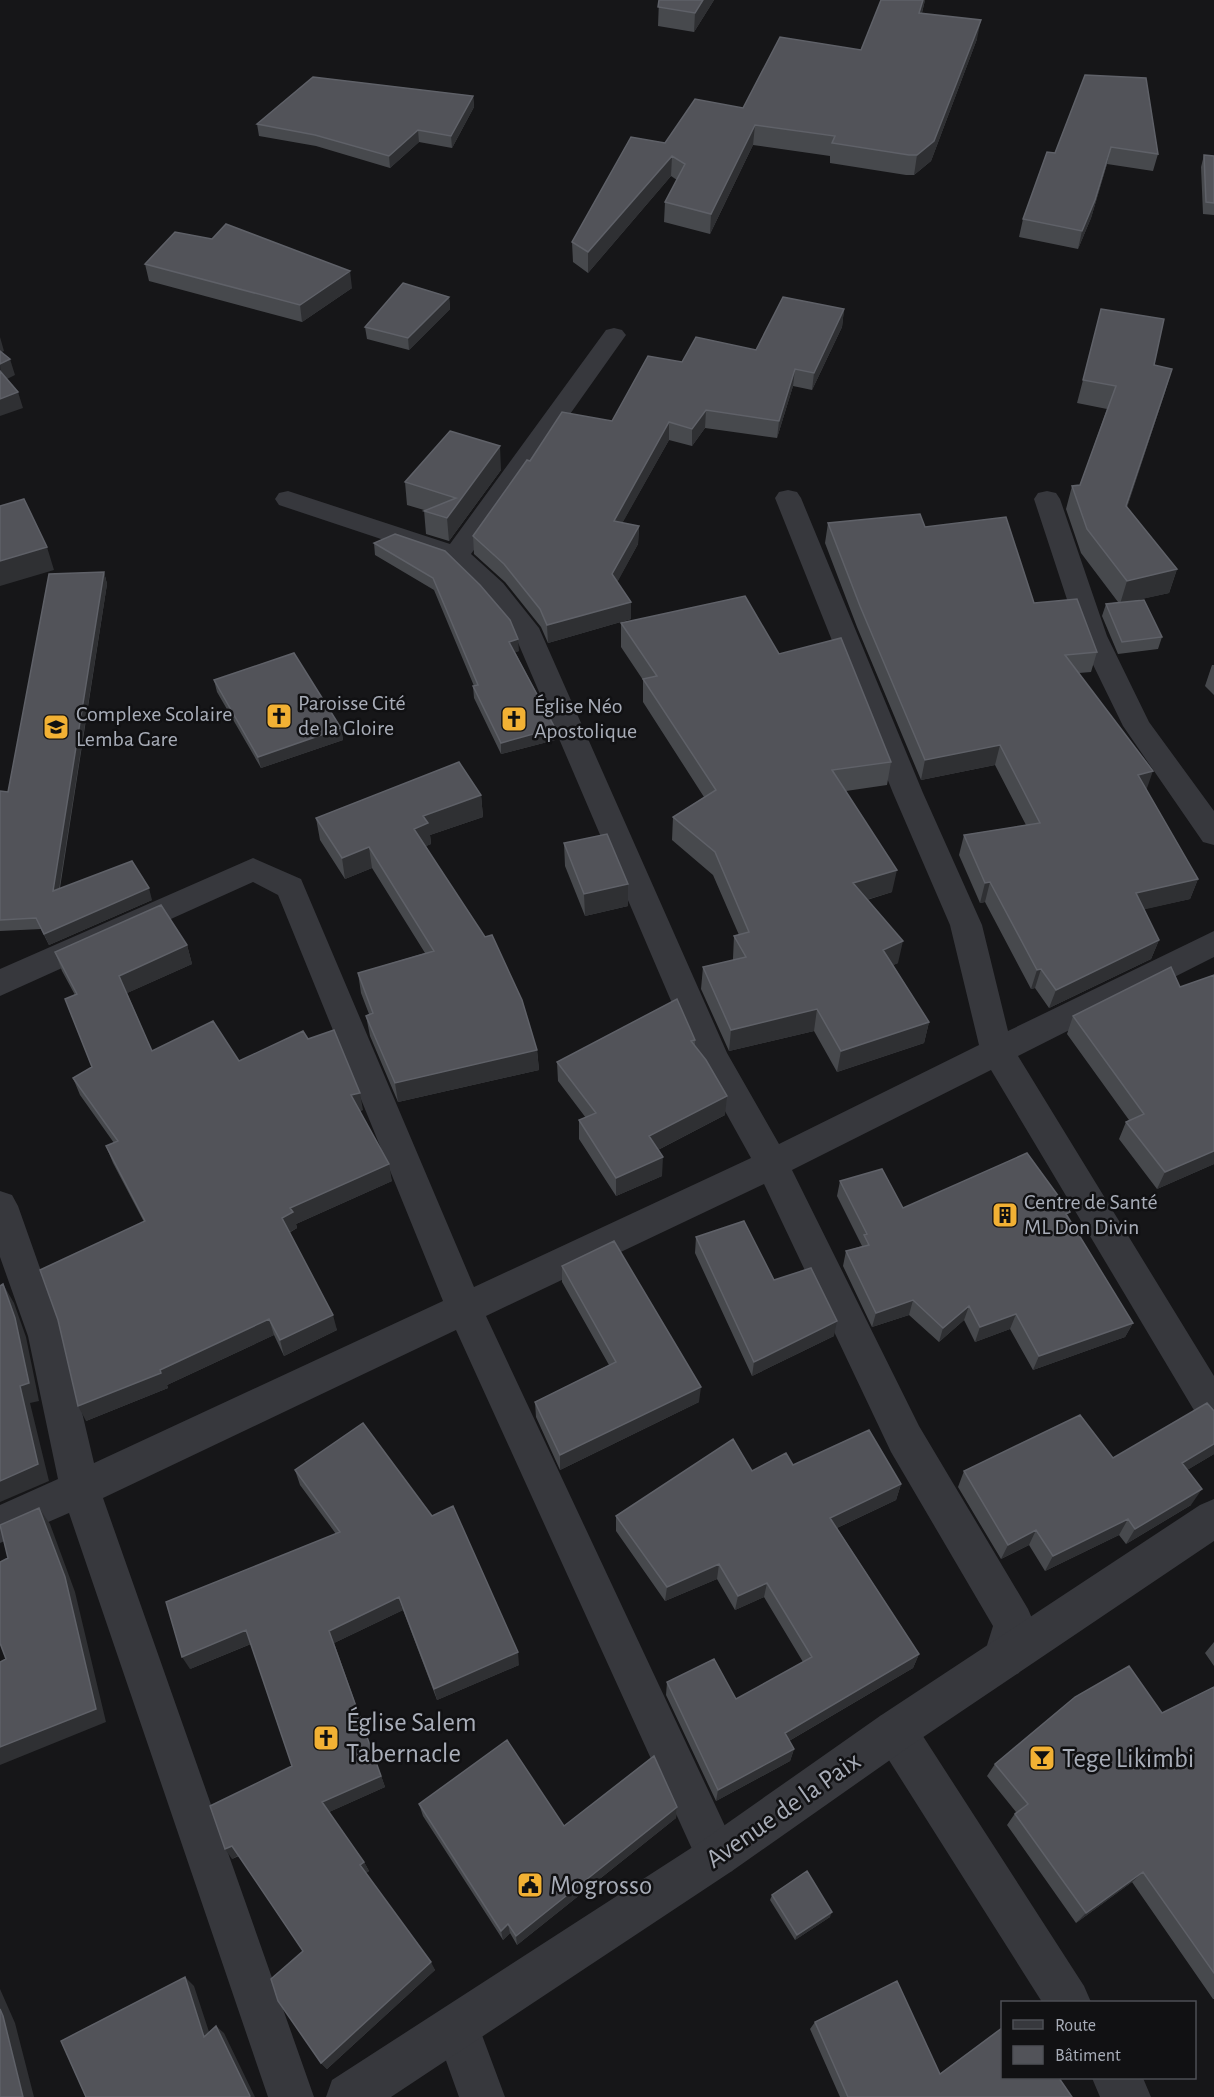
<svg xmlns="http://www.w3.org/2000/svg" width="1214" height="2097" viewBox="0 0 1214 2097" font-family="'Alegreya Sans',sans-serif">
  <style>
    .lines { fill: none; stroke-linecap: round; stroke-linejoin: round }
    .minor { fill: #37383d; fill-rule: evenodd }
    .tertiary { fill: #37383d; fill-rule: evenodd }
    .wall { fill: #47494d }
    .shaded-wall { fill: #2f3033 }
    .building { fill: #525359; stroke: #5f6168; stroke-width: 1.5 }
    .labels { text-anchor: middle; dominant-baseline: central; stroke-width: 5; stroke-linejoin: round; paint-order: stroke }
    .poi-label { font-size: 22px; fill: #a8adb8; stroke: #111113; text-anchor: start }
    .near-poi-label { font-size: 27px; fill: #a8adb8; stroke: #111113; text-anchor: start }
    .near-street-label { font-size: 27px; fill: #a8adb8; stroke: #111113 }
  </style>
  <rect width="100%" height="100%" fill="#161618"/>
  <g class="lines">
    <path class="minor" d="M614,328L622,330L626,335L471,554L503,583L539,628L727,1053L779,1144L979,1045L950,925L893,793L775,498L779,492L788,490L797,492L801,498L923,793L982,925L1008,1031L1214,931V957L1018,1056L1214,1376V1428L1201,1422L991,1070L792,1170L919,1426L1028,1609L1034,1623L1019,1673L1004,1679L989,1673L983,1658L993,1626L891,1452L764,1184L486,1316L739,1856L732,1871L717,1878L702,1871L456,1330L103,1498L314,2097H268L69,1513L0,1543V1505L58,1479L28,1336L0,1257V1191L12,1195L18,1206L64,1336L94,1463L443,1301L278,895L253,882L0,996V969L253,858L301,879L474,1287L751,1158L695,1057L513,631L483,595L447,561L279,505L275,499L279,493L288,491L450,544L606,330Z
      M1047,491L1056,493L1060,499L1107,636L1149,722L1214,811V845L1203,842L1123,726L1079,636L1034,499L1038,493Z
      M895,1710L910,1716L1084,1986L1091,2002H1042L880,1746L874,1731L880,1716Z
      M457,2004L473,2011L505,2097H459L434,2027L441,2011Z
      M1092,2078H1143L1151,2097H1100Z"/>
    <path class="tertiary" d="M1214,1499V1541L910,1746L732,1871L391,2097H326L332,2080L702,1841L880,1716L1200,1505Z"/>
  </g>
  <path class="wall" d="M659,0H714L694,32L658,26Z
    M881,0H925L922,13L977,39L931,161L914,175H906L830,163V156L753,145L710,234L664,222L665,202L677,180L671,176L588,273L573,262L572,242L665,143L743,108L861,50Z
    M1085,75L1158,154L1153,171L1107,164L1091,218L1078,249L1019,237L1023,219L1055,153Z
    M473,96L474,107L452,148L419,142L390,168L316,146L259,136L257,124Z
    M1204,155L1214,156V215L1203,214L1201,167Z
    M145,264L352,288L302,322L149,281Z
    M449,297L450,309L409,350L367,339L365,327Z
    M844,309L842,327L812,390L793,386L777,438L705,428L692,446L669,440L622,523L639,526L638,544L617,582L631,602V619L548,643L541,627L505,582L474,554L473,536L530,461L612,421L682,362L756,350Z
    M1154,365L1172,369L1165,392L1127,507L1177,569L1169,593L1136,600L1162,637L1158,649L1118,654L1102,616L1106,604L1118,602L1081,553L1066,509L1072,486L1080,485L1107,409L1077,403L1083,380Z
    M501,470L449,541L426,534L424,510L407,505L405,482Z
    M828,523L925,527L1034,603L1097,652L1091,672L1079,673L1198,879L1190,899L1144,909L1159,940L1151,959L1049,1008L1035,988L1031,989L985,902L980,903L959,855L964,835L1026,825L995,765L921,780L857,627L825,543Z
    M395,534L519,651L515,652L555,728V740L501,754L474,698L473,686H474L434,590L375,555L374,543Z
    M104,572L107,584L60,888L152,900L49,945L41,929L0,931V791L8,792Z
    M621,623L779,654L891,762L887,785L846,791L892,892L867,900L898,963L893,965L929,1022L924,1043L837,1072L814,1031L729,1051L701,989L703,967L733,960V958L734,936L739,935L713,875L672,840L673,817L704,797L643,702V680L621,647Z
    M1212,665H1214V695L1205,686Z
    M214,680L341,728L343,740L261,768L217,692Z
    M481,795L483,817L430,835L431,844L426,846L537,1050L539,1070L398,1102L370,1036L366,1016L369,1014L361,993L358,973L425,953L372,868L345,879L320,840L316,818Z
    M564,843L628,884V906L585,916L565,866Z
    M187,945L192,964L127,993L152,1051L239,1061L308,1039L363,1110L359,1111L392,1181L296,1224L297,1228L289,1233L337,1330L284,1356L274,1335L167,1385L168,1388L86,1421L144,1222L113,1163L106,1146L114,1143L80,1095L73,1078L92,1067L75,995L62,971L55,952Z
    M1214,975V1164L1157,1189L1119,1139L1126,1122L1129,1120L1067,1034L1073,1016L1180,987Z
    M695,1040V1046L725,1115L658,1150L662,1176L616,1196L579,1139V1120L586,1118L558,1081L557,1062Z
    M840,1181L903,1208L1068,1218L1133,1323L1125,1337L1033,1370L1010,1329L975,1342L964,1320L939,1342L909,1315L872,1327L843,1266L846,1251L862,1246L837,1196Z
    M696,1237L774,1280L834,1336L752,1376L695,1253Z
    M562,1266L699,1402L560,1470L536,1417L535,1402L609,1365L562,1282Z
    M1214,1454L1187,1470L1191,1505L1126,1544L1119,1535L1045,1571L1029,1545L1001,1559L958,1487L964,1471L1113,1458Z
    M793,1465L901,1484L896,1500L837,1528L919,1654L913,1668L789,1741L794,1749L790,1761L716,1801L666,1695L667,1682L736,1699L803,1662L764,1597L735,1610L717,1579L665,1601L616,1531V1516L752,1471Z
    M295,1470L519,1665L437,1700L403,1610L334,1643L385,1787L329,1812L364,1862L369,1871L366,1873L435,1970L327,2069L321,2063L303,1951L239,1856L232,1859L292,1766L251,1644L190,1669L336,1534L300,1485Z
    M1214,1642V1666L1205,1653Z
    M1214,1687V1999H1213L1132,1882L1076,1923L1007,1825L1016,1812L987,1776L995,1764L1162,1713Z
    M419,1804L564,1826L677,1807L676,1818L517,1945L510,1933L503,1940L423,1816Z
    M772,1895L830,1917L795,1940L770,1900Z
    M815,2022L940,2074L1072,2097H840L810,2029Z"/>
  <path class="shaded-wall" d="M703,0H714L694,32L695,13Z
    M923,0H925L917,32L919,13Z
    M981,20L977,39L931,161L914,175L917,155Z
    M473,96L474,107L452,148L451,136Z
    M755,125L753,145L710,234L711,214Z
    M418,130L419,142L390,168L389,156Z
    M1111,147L1107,164L1091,218L1078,249L1082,231Z
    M672,156L671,176L588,273V252Z
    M350,271L352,288L302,322L300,305Z
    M449,297L450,309L409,350L408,338Z
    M844,309L842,327L812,390L814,373Z
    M0,337L4,351L0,353Z
    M10,359L15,375L1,382L0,364Z
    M795,369L793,386L777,438L779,421Z
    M1172,369L1165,392L1120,529L1126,506Z
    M18,392L23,408L0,416V399Z
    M706,410L705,428L692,446V429Z
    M669,422V440L614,538V521Z
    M500,446L501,470L449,541L447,518Z
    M639,526L638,544L612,592V574Z
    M47,547L54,570L0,586V561Z
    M1177,569L1169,593L1120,604L1127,581Z
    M104,572L107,584L57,902L53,891Z
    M631,602V619L548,643L547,625Z
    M518,639L519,651L510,654L509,642Z
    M341,728L343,740L261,768L258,757Z
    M555,728V740L501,754V743Z
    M1000,745L995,765L921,780L925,760Z
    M1153,771L1146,791L1138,775Z
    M481,795L483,817L430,835L431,844L417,850L414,829L423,816Z
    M369,847L372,868L345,879L342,858Z
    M897,870L892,892L849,905L853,883Z
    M1198,879L1190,899L1129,913L1136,893Z
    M990,882L985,902L980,903L985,883Z
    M628,884V906L585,916L584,894Z
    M149,888L152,900L49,945L44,934Z
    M1159,940L1151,959L1049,1008L1056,990Z
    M903,941L898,963L879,972L883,950Z
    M187,945L192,964L125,994L119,976Z
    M1041,969L1035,988L1031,989L1037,970Z
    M817,1009L814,1031L729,1051L731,1030Z
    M929,1022L924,1043L837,1072L841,1051Z
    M537,1050L539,1070L398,1102L395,1083Z
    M360,1093L363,1110L354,1112L351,1095Z
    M727,1096L725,1115L648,1155L649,1136Z
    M1214,1151V1164L1157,1189L1165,1172Z
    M663,1157L662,1176L616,1196V1178Z
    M389,1164L392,1181L296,1224L297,1228L286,1234L282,1218L290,1208Z
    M3,1284L14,1303L26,1337L39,1401L30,1403L49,1481L0,1502V1481L20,1386Z
    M913,1300L909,1315L872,1327L876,1313Z
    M969,1306L964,1320L939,1342L943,1328Z
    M1016,1314L1010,1329L975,1342L980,1327Z
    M333,1315L337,1330L284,1356L280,1340Z
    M269,1319L274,1335L167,1385L168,1388L86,1421L78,1406L160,1370Z
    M837,1321L834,1336L752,1376L754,1362Z
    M1133,1323L1125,1337L1033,1370L1039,1356Z
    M701,1387L699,1402L560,1470V1455Z
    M1214,1444V1454L1172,1479L1182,1463Z
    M901,1484L896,1500L826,1533L830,1518Z
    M1202,1489L1191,1505L1126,1544L1135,1529Z
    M39,1508L50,1524L75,1592L106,1722L0,1765V1747Z
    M1128,1519L1119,1535L1045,1571L1053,1556Z
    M1036,1530L1029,1545L1001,1559L1008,1545Z
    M719,1564L717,1579L665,1601L667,1587Z
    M767,1583L764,1597L735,1610L738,1596Z
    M399,1597L403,1610L334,1643L385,1787L327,1813L322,1802L329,1631Z
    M246,1630L253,1643L190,1669L182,1657Z
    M518,1652L519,1665L437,1700L434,1689Z
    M919,1654L913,1668L782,1745L785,1733Z
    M794,1749L790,1761L716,1801L718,1790Z
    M677,1807L676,1818L517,1945L516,1936Z
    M232,1846L239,1855L232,1859L225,1849Z
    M364,1862L369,1871L365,1874L360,1865Z
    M1143,1872L1132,1882L1076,1923L1086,1913Z
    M832,1912L830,1917L795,1940L797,1935Z
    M508,1924L510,1933L503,1940L501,1931Z
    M431,1962L435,1970L327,2069L321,2063Z
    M185,1977L194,1986L213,2044L204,2037Z
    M0,1989L15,2023L34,2097H23L0,2009Z
    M216,2026L224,2033L255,2097H249Z"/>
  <path class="building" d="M659,0H703L695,13L658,7Z
    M881,0H923L919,13L981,20L934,141L917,155H909L832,143L835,136L755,125L711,214L665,202L685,164L672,156L588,252L572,242L631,137L665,143L695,99L743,108L780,37L861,50Z
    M1085,75L1146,78L1158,154L1111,147L1095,200L1082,231L1023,219L1047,152L1055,153Z
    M313,77L473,96L451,136L418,130L389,156L315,135L257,124Z
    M1204,155L1214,156V203L1206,202Z
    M226,224L350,271L300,305L145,264L175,232L212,239Z
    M403,283L449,297L408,338L365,327Z
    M783,297L844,309L814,373L795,369L779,421L706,410L692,429L669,422L614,521L639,526L612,574L631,602L547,625L540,609L504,564L473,536L527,460L530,461L562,412L612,421L648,356L682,362L696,337L756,350Z
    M1101,309L1164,319L1154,365L1172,369L1126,506L1177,569L1127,581L1087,529L1072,486L1080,485L1116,386L1083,380Z
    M0,351L10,359L0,364Z
    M0,371L18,392L0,399Z
    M450,431L500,446L447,518L424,511L456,498L405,482Z
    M24,499L47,547L0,561V506Z
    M920,514L925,527L1006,517L1034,603L1077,599L1097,652L1065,655L1153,771L1138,775L1198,879L1136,893L1159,940L1056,990L1041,969L1037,970L990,882L985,883L964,835L1040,823L1000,745L925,760L860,606L828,523Z
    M395,534L445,551L480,585L510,620L518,639L509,642L555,728L501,743L473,686L478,685L433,578L374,543Z
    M104,572L53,891L132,861L149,888L44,934L36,918L0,920V791L8,792L49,574Z
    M745,596L779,654L841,638L891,762L832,770L897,870L853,883L903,941L883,950L929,1022L841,1051L817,1009L731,1030L703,967L746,957L734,936L749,932L715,852L673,817L716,790L643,679L657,676L621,623Z
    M1144,600L1162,637L1122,642L1106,604Z
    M294,653L341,728L258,757L214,680Z
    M459,762L481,795L423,816L428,823L414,829L485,937L492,935L522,1000L537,1050L395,1083L366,1016L373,1013L358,973L434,951L369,847L342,858L316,818Z
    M607,834L628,884L584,894L564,843Z
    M161,905L187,945L119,976L152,1051L213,1021L239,1061L303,1031L308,1039L334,1030L360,1093L351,1095L389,1164L290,1208L293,1212L282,1218L333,1315L280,1340L269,1319L160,1370L161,1373L78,1406L58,1320L40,1270L145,1221L106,1146L118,1141L73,1078L92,1067L65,999L77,994L55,952Z
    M1171,967L1180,987L1214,975V1151L1165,1172L1126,1122L1144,1114L1073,1016Z
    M677,999L695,1040L691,1041L706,1060L727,1096L649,1136L663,1157L616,1178L579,1120L596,1113L557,1062Z
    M1027,1153L1070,1212L1066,1214L1133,1323L1039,1356L1016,1314L980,1327L969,1306L943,1328L913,1300L876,1313L846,1251L869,1245L864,1235L867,1234L840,1181L882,1169L903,1208Z
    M744,1221L774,1280L811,1268L837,1321L754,1362L696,1237Z
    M614,1241L701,1387L560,1455L535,1402L616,1362L562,1266Z
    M3,1284L15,1318L29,1383L20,1386L38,1464L0,1481V1286Z
    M1207,1403L1214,1411V1444L1182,1463L1202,1489L1135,1529L1128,1519L1053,1556L1036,1530L1008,1545L964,1471L1080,1415L1113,1458Z
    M363,1423L432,1516L453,1506L518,1652L434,1689L399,1597L329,1631L381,1776L322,1802L364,1862L360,1865L431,1962L321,2063L278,2001L271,1979L303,1951L232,1846L225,1849L210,1806L292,1766L246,1630L182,1657L166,1602L340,1532L295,1470Z
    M869,1430L901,1484L830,1518L919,1654L785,1733L794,1749L718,1790L667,1682L714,1659L736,1699L812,1657L767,1583L738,1596L719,1564L667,1587L616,1516L733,1439L752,1471L786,1453L793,1465Z
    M39,1508L65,1577L96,1709L0,1747V1662L6,1659L0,1643V1562L8,1558L0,1525Z
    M1129,1666L1162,1713L1214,1687V1973L1143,1872L1086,1913L1015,1814L1028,1804L995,1764L1075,1697Z
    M507,1740L564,1826L654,1756L677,1807L516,1936L508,1924L501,1931L419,1804Z
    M807,1871L832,1912L797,1935L772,1895Z
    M185,1977L204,2037L216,2026L250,2096L249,2097H86L61,2041Z
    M897,1981L940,2074L1002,2028V2078H1059L1072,2097H848L815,2022Z
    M0,2009L3,2016L23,2097H0Z"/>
  <defs>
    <g id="church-square" transform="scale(1.35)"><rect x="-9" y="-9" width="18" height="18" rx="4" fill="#f2b134" stroke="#111113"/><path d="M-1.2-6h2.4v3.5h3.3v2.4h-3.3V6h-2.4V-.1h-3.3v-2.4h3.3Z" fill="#111"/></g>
    <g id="school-square" transform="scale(1.35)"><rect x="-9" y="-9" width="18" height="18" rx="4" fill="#f2b134" stroke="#111113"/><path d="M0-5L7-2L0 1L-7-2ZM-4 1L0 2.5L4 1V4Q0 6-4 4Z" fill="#111"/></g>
    <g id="building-square" transform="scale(1.35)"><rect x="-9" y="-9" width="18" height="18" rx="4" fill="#f2b134" stroke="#111113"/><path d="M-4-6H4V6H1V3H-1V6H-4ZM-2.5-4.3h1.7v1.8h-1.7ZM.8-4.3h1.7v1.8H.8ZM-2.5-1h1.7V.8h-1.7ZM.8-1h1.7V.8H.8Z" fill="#111"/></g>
    <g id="bar-square" transform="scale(1.35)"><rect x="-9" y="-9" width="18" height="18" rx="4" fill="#f2b134" stroke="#111113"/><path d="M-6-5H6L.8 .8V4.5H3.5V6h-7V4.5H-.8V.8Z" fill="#111"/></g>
    <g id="civic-square" transform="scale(1.35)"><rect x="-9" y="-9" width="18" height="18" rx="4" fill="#f2b134" stroke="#111113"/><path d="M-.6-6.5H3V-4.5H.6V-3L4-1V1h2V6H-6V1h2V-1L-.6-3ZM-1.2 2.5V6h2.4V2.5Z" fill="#111"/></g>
  </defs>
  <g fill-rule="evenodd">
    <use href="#church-square" x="279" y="716"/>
    <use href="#church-square" x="514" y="719"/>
    <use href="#school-square" x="56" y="727"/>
    <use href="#building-square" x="1005" y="1215"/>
    <use href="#church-square" x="326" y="1738"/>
    <use href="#bar-square" x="1042" y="1758"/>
    <use href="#civic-square" x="530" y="1885"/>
  </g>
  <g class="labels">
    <g class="poi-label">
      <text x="298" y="703">Paroisse Cité<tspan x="298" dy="25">de la Gloire</tspan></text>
      <text x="534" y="706">Église Néo<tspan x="534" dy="25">Apostolique</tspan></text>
      <text x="76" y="714">Complexe Scolaire<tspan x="76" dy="25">Lemba Gare</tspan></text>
      <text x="1024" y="1202">Centre de Santé<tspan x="1024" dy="25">ML Don Divin</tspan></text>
    </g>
    <g class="near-poi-label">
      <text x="346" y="1722">Église Salem<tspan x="346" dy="31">Tabernacle</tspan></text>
      <text x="1062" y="1758">Tege Likimbi</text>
      <text x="550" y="1885">Mogrosso</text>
    </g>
    <g class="near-street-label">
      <text transform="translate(783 1810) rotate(-35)">Avenue de la Paix</text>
    </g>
  </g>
  <rect x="1001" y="2001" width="195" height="78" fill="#111113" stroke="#4d4f55" stroke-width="1.5"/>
  <rect x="1013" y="2020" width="30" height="9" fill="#37383d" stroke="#4d4f55" stroke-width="1.5"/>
  <text x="1055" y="2031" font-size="18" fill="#a8adb8">Route</text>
  <rect x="1013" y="2046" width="30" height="18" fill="#525359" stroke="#4d4f55" stroke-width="1.5"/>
  <text x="1055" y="2061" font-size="18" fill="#a8adb8">Bâtiment</text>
</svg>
